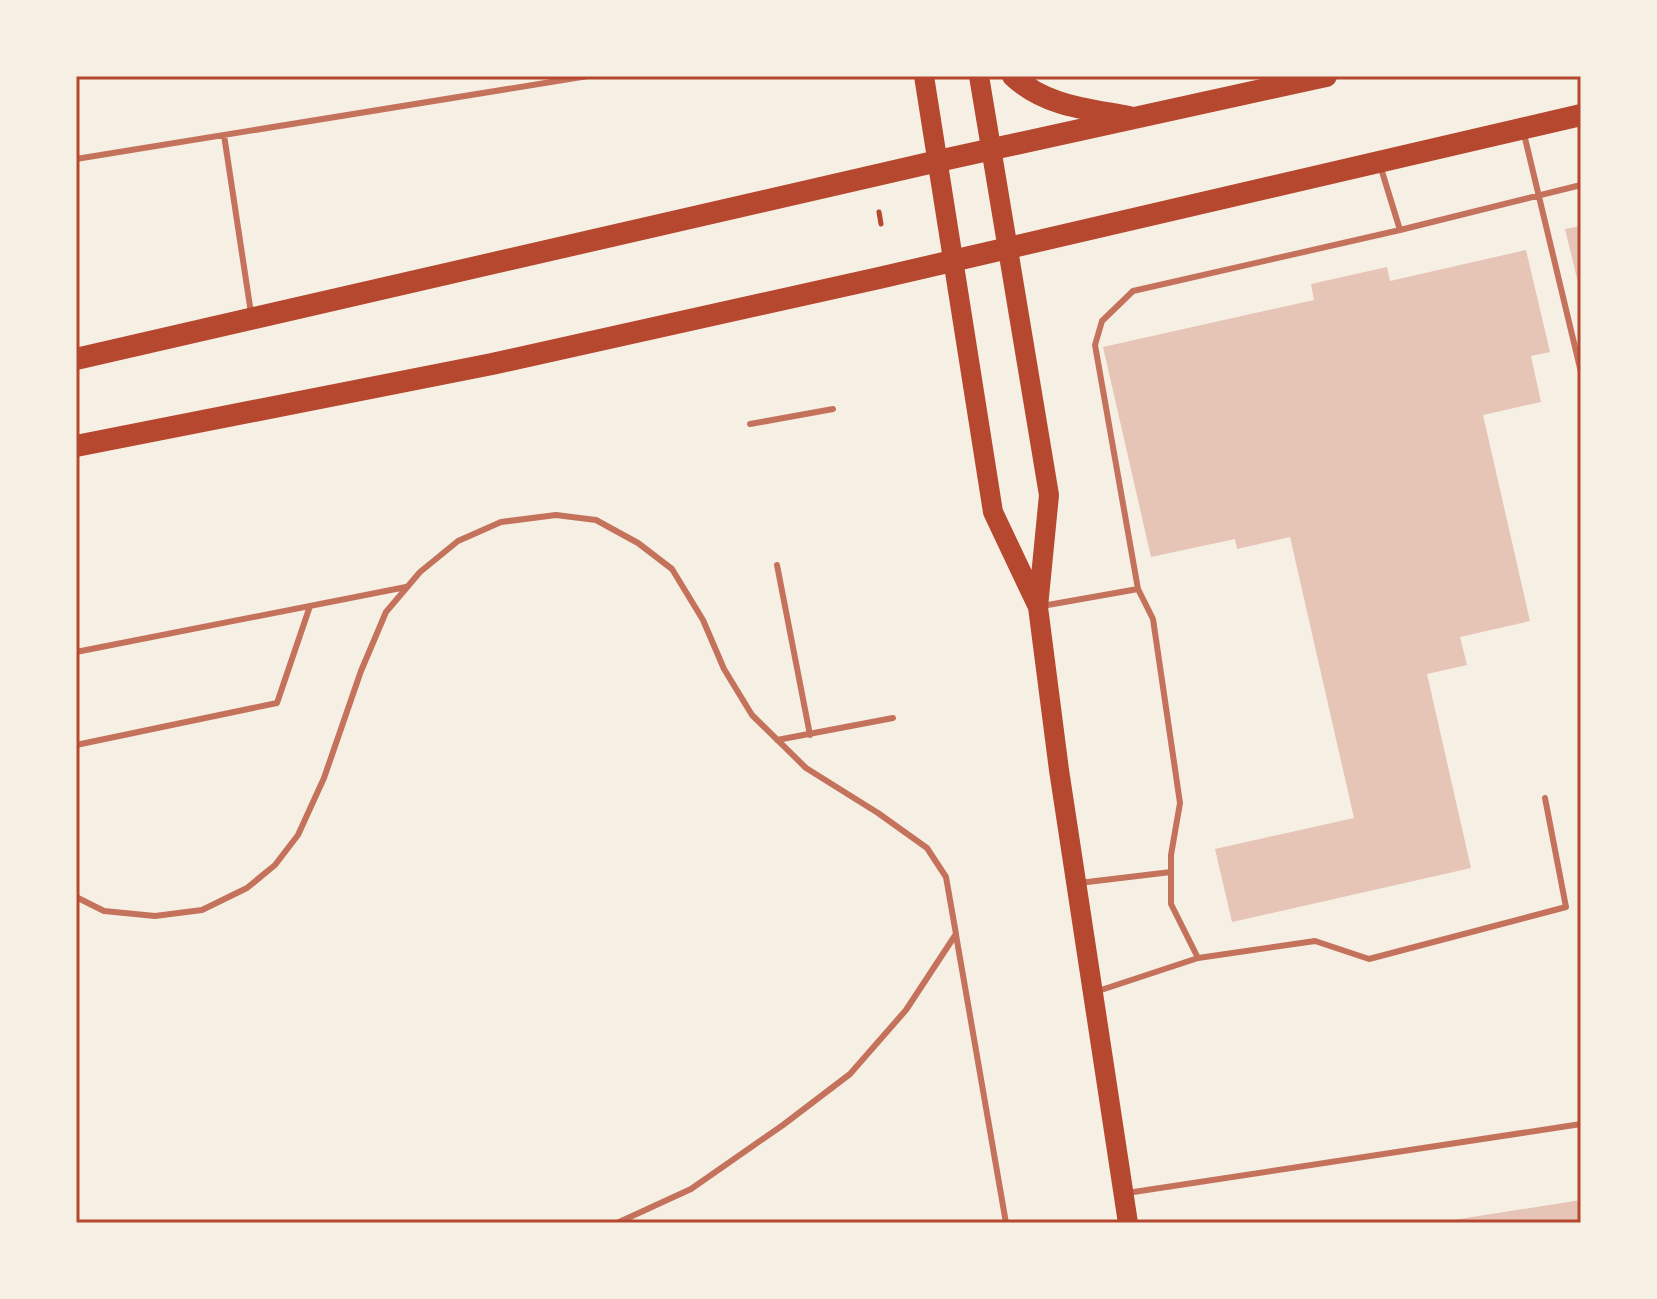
<svg xmlns="http://www.w3.org/2000/svg" width="1657" height="1299" viewBox="0 0 1657 1299" font-family="'Varela Round',sans-serif">
  <style>
    .building { fill: #e6c5b7 }
    .lines { fill: none; stroke-linecap: round; stroke-linejoin: round }
    .path { stroke: #b5482f; stroke-width: 5 }
    .service { stroke: #c5725c; stroke-width: 6 }
    .primary { stroke: #b5482f; stroke-width: 20 }
    .trunk { stroke: #b5482f; stroke-width: 22 }
    .neatline { fill: none; stroke: #b5482f; stroke-width: 3 }
  </style>
  <rect width="100%" height="100%" fill="#f6efe4"/>
  <path class="building" d="M1581,226V290L1580,291L1565,229Z
    M1526,250L1550,352L1531,356L1541,402L1483,415L1530,621L1460,637L1467,665L1427,674L1471,868L1232,922L1215,849L1354,818L1290,537L1237,549L1235,539L1151,557L1103,347L1314,300L1311,284L1387,267L1390,281Z
    M1581,1200V1223H1447V1221Z"/>
  <g class="lines">
    <path class="path" d="M879,212L881,224"/>
    <path class="service" d="M1524,134L1581,372
      M224,135L251,313
      M76,159L588,76
      M1380,165L1400,230L1581,185
      M750,424L833,409
      M777,565L810,735
      M1138,589L1095,345L1102,321L1133,291L1400,230
      M1042,606L1138,589L1153,619L1180,803L1171,855V904L1198,958L1315,941L1369,959L1566,907L1545,798
      M76,652L406,587
      M777,740L893,718
      M76,745L277,703L310,606
      M1079,883L1171,872
      M76,897L104,911L155,916L202,910L247,888L275,865L298,835L324,778L361,671L386,612L420,572L458,541L501,522L556,515L596,520L638,543L672,569L703,620L724,669L752,715L806,768L878,813L927,848L946,877L956,934L906,1010L850,1074L783,1125L691,1189L617,1223
      M956,935L1006,1223
      M1095,992L1198,958
      M1127,1193L1581,1124"/>
    <path class="primary" d="M924,76L993,512L1038,607
      M979,76L1049,495L1038,607L1059,770L1128,1223"/>
    <path class="trunk" d="M1013,76C1045,106 1087,109 1129,117
      M76,359L938,161L1326,76
      M76,446L492,364L879,278L1581,115"/>
  </g>
  <rect width="1657" height="1299" fill="none" stroke="#f6efe4" stroke-width="156"/>
  <rect x="78" y="78" width="1501" height="1143" class="neatline"/>
</svg>
